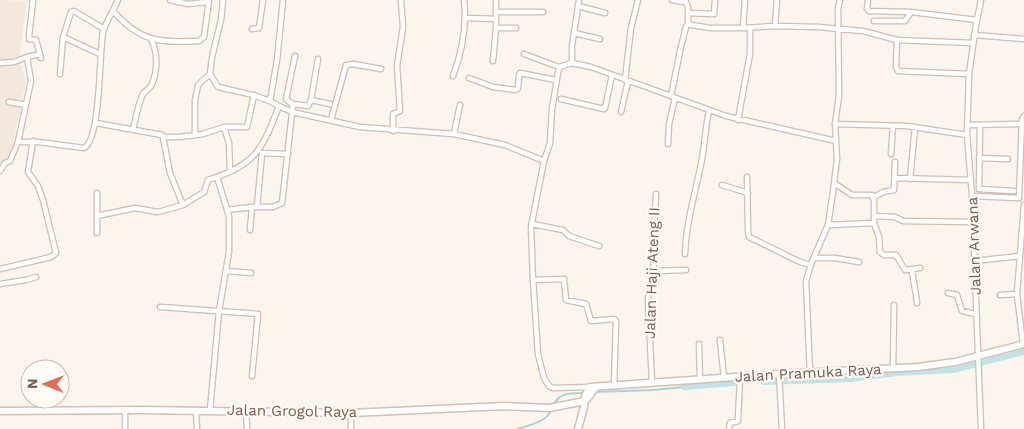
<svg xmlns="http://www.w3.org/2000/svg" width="1024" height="429" viewBox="0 0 1024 429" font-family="'Work Sans',sans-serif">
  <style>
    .residential { fill: #f4e7db }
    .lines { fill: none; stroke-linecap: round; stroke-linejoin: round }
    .stream { stroke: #a8d3d7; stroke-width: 2 }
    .canal { stroke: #c1e3e6; stroke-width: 6 }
    .street-casing { stroke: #cfbdb1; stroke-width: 7 }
    .secondary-casing { stroke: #d4bfb2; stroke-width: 9 }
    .street { stroke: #fff; stroke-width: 4.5 }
    .secondary { stroke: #fff; stroke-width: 6 }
    .labels { text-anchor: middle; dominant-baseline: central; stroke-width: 4.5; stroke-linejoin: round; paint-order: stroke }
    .street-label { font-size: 15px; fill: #785b4f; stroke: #fefaf4 }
  </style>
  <rect width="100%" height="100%" fill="#fcf5ed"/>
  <path class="residential" d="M0,0L27,1L19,60L26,81L11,152L0,168Z"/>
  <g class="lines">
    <path class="stream" d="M595,392L653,390L684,387
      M553,406C559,392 571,393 585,393
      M518,429C529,425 547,422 551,410"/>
    <path class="canal" d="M764,382L852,379L896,373L953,370L1024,352
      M684,387L734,383"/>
    <g class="street-casing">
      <path id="street" d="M33,0L29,36V39L36,40L41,58
        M170,0L188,4L208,2
        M223,0L221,20L212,57L210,74L218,87C239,92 261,95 279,106
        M579,0L572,46V63L559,67L552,109L550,143L544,161L531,227L533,280L538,354L544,378L549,386L553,388L590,387
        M672,0L685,2
        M685,0L688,7V22L691,25L711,28H743L775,26L818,27L863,31L897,40L973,43
        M868,0L867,9L869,11L911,12L977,20
        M578,6L605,13
        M113,11C140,42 160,43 199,41L204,37L209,0
        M496,12H543
        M688,13L714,14L715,0
        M466,18L496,19
        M874,21H905L911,12
        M775,26L777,0
        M496,28H516
        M743,28L745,0
        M252,29L259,28L263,0
        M574,33L600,39
        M974,35L1024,39
        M63,37L100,54
        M897,40L896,67L898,71L969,74
        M524,54L559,67
        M493,61L496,28V0
        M0,63L14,62L27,57
        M572,63L591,67L726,116L836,141
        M60,74L63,37L71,12L74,11L104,29
        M453,76C462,52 467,26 464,0
        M469,78L493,87L516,90L518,88L519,75L520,73L556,80
        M625,80L631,28L638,0
        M671,96L680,51L686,27L688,24
        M561,99L604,109L605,108L612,75
        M311,100L330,104
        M270,101L277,60L283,0
        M9,102L26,105
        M293,104L308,106L311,100L318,59
        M621,112L628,81
        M331,120L346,65L353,64L381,69
        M738,120L750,54V28
        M96,123L162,135L163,137H180L203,134L224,127H247L254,95
        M835,124L907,126L967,135
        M968,125L1022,124
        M980,126L979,189L1014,191
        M224,127L229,143L230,171
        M133,129C136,118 138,104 143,94C145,91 149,89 151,86C158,72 158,53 151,39
        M393,131V114L400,111L397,66L403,27L401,0
        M454,134L460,105
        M195,135V100L198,85L210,74
        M163,137L170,173L183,205
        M18,142H38L84,148C101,140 99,53 103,32C106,21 114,10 118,0
        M668,144L669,124L675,98
        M891,154L893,126
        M979,158L1008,159
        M0,171L5,163L10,161L18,142L31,81L27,57L40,54
        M747,177L748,231L749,237L798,261L810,265
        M895,178L971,180
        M910,179L915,127
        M834,183L852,195H872L874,197V216L895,217L903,221L973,222
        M722,185L748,193
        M972,196L1019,198
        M873,198L883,192L894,190L895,162
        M1019,198L1022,119L1024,116
        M257,207L262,153L288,154
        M227,210L252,207H273L282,203L293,104L288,101L286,99L295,56
        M97,216L135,208L158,212L183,205L204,192L208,180C256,165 262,150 279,106L292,112L360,127L454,134L505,145L544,161
        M874,216V223L879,237L880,252L884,255H896L905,270L920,268
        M532,224L563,230L569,236L599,246
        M828,225L874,223
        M250,230L252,207
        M97,233V193
        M685,254C686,223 695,194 701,164C705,146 705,128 709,111
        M814,258H835L859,262
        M974,261L1020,256
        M0,269L51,257L56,253L43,200L38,186L28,172L33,141
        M912,270C913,281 916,291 917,303
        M227,271L251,273
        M654,271L686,270
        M533,280L564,279L566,300L586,304L591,321L614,319L616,321L614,386
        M0,284L26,280L36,277
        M948,293L957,295L962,311L976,314
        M1000,295L1017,294
        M160,307L258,314L252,376
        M720,340L724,378
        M699,344L700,380
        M1023,344L1017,294L1024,205
        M893,368L894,305
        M810,373L806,281L811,264L828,225L833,192L837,159L835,124L839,96L838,8L840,0
        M779,374L782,429
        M652,383L648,300L649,291L655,283L653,257L656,194
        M125,410V429
        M196,410L197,429
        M210,410L219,311L229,252V216L217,177
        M246,412L247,429
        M351,413V429
        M729,429L730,423L738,421L740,377
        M981,429L972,196L967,135L969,74L976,25L981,0"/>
    </g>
    <g class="secondary-casing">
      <path id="secondary" d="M0,411L143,410L351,413L504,406L549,408L580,402L587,399L596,387
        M578,429L584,407L585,396L590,387L779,374L918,367L955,362L1024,344"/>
    </g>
    <use href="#street" class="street"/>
    <use href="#secondary" class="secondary"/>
  </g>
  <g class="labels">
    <g class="street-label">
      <text transform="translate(974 246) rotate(-92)">Jalan Arwana</text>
      <text transform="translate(652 273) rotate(-88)">Jalan Haji Ateng II</text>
      <text transform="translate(808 373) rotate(-3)">Jalan Pramuka Raya</text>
      <text transform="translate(292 411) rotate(1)">Jalan Grogol Raya</text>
    </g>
  </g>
  <g transform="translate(45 384) rotate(271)"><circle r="24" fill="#fefaf4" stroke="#c8bab2"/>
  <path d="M0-4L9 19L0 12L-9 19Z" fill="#e06f58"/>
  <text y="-8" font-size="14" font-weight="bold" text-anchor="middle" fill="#785b4f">N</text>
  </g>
</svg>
